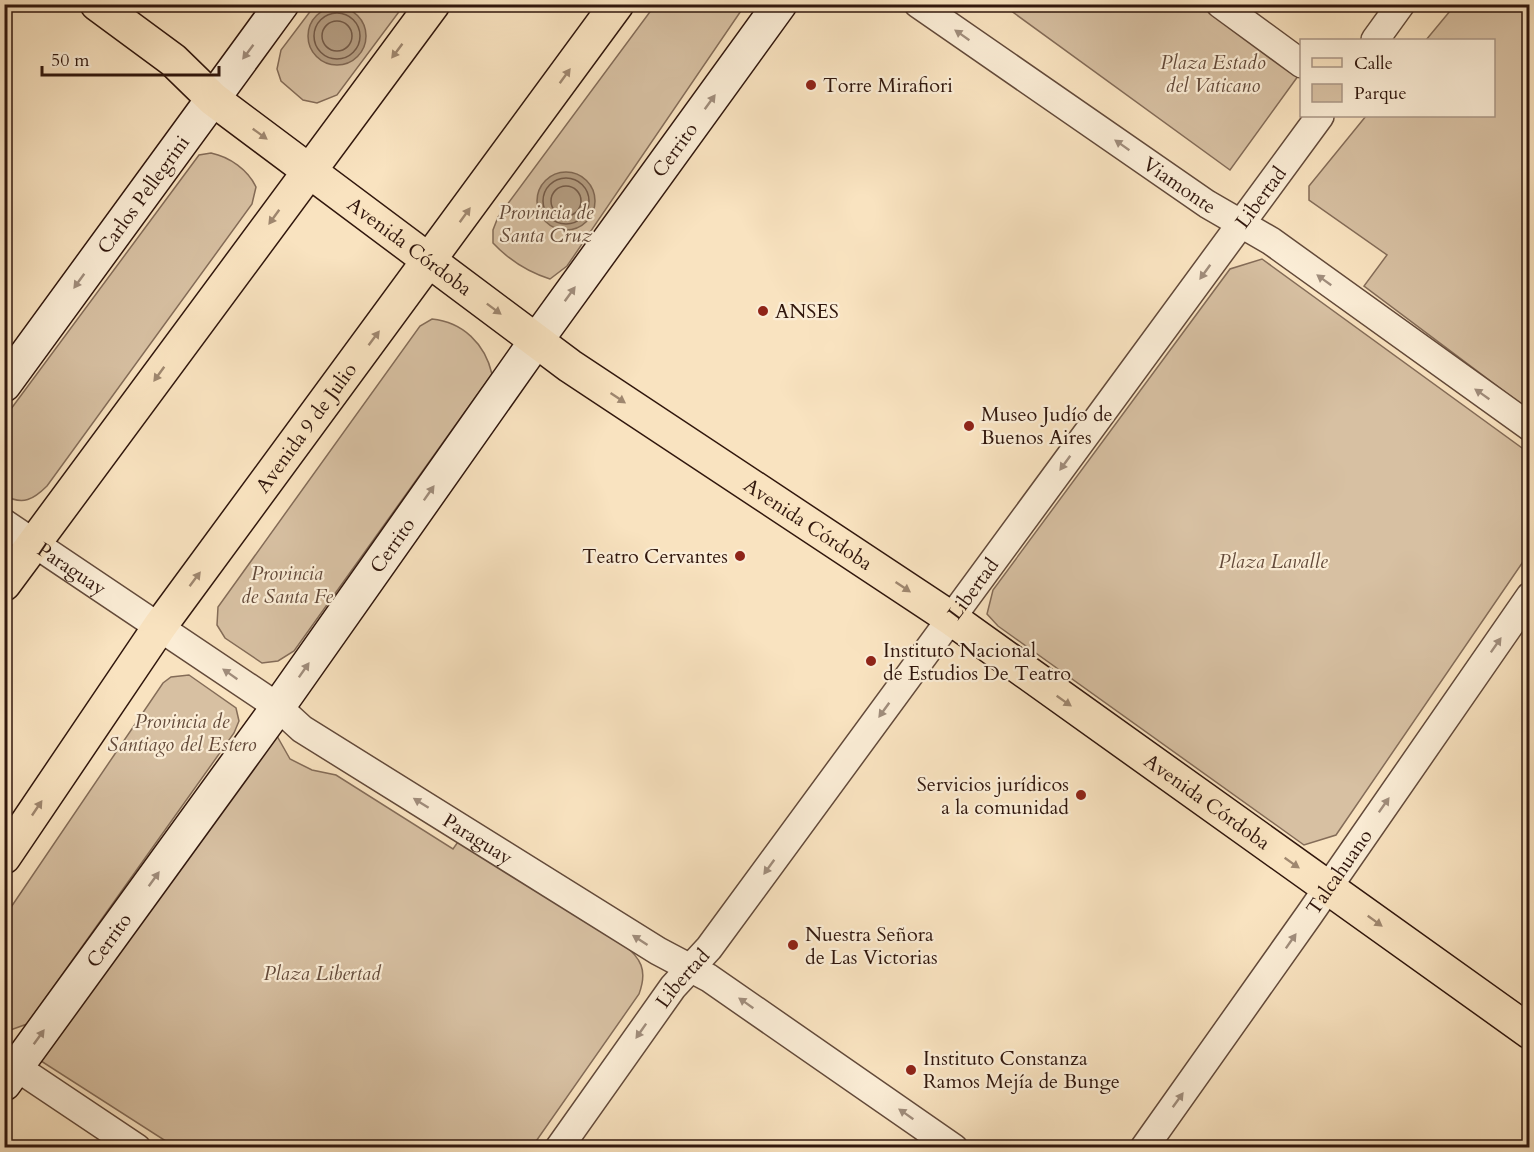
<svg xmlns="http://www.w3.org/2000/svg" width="1534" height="1152" viewBox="0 0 1534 1152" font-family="Cardo,serif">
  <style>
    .green { fill: #d7c0a2; stroke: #846c58; stroke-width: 1.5 }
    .water { fill: #b59e83; stroke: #806854; stroke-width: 1.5 }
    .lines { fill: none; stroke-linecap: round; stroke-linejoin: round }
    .shore { stroke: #735a48; stroke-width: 1.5 }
    .street-casing { stroke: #634a3a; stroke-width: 30 }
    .secondary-casing { stroke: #31170d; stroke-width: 36 }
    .primary-casing { stroke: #31170d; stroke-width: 36 }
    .highway-casing { stroke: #31170d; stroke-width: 36 }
    .street { stroke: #fbedd6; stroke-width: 27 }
    .secondary { stroke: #fbedd6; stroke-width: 33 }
    .primary { stroke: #f9e3c0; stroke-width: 33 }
    .highway { stroke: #f9e3c0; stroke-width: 33 }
    .oneway { fill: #a08d7c }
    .oneway2 { fill: #9f876f }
    .poi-dot { fill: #8f2418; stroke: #fbedd6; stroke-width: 2 }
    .labels { text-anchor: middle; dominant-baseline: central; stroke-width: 4.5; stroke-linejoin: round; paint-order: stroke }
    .park-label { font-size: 20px; font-style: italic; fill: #634a3a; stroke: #fbedd6 }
    .poi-label { font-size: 20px; fill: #31170d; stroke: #fbedd6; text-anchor: start }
    .street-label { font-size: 20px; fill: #31170d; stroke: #fbedd6 }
  </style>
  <rect width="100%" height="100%" fill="#f9e3c0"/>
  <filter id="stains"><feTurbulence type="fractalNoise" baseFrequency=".00333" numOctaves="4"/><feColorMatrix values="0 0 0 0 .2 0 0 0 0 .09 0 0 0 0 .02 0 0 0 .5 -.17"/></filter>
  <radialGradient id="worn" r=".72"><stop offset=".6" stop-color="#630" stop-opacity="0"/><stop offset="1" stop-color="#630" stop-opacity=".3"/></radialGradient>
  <path class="green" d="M315,5H404L337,95L317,103L303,100L281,81L277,69L281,50Z
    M655,5H745L567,266L550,279C528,272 509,260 493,243V230L498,217Z
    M1003,5H1239L1301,72L1230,170Z
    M1455,5H1529V410L1364,286L1387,255L1309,200V186L1366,116H1494V40H1426Z
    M211,153C230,157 248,170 256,187L252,204L47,486C34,499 23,506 4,495L5,417L199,155Z
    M1262,259L1529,453V553L1336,835L1304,845L998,626L987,614L993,590L1230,269Z
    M432,319C463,322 485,344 492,374L294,651L278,661L262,663L225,638L217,625L218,607L420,326Z
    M189,675L236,708L239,721L234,733L27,1024L5,1032V916L163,683L171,677Z
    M277,736L290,759L312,770L336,775L453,849L460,839L622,943C641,958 648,970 639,994L532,1147H175L41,1061Z"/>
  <path class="water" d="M308 36a29 29 0 1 1 58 0a29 29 0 1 1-58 0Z
    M537 201a29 29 0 1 1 58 0a29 29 0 1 1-58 0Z"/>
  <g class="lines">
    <path class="shore" d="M314 36a23 23 0 1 1 46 0a23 23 0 1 1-46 0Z
      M322 36a15 15 0 1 1 30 0a15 15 0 1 1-30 0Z
      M543 201a23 23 0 1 1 46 0a23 23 0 1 1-46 0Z
      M551 201a15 15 0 1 1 30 0a15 15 0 1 1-30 0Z"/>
    <g class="street-casing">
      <g id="street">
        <path id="s1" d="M918,4L1207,204L1271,241L1530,427"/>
        <path d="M1220,4L1302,64"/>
        <path d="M1375,40L1401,4"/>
        <path id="s2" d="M4,523L278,707L302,729L658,951L709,978L954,1148"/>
        <path d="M4,1059L137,1148"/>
        <path id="s3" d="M559,1148L673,987L709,948L1320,116"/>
        <path id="s4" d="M1144,1148L1309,915L1530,596"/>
      </g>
    </g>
    <g class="secondary-casing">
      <g id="secondary">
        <path id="s5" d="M4,385L282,4"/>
        <path id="s6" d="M4,1084L278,707L536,341L780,4"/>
      </g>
    </g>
    <g class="primary-casing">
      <g id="primary">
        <path id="s7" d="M97,4L173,60L213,99L570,366L952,619L1530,1032"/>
      </g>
    </g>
    <g class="highway-casing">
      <g id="highway">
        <path d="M4,584L433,4"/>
        <path id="s8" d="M4,857L160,626L617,4"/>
      </g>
    </g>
    <use href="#street" class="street"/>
    <use href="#secondary" class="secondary"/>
    <use href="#primary" class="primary"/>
    <use href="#highway" class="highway"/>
  </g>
  <defs><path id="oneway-solid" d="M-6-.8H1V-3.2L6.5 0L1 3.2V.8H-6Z" transform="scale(1.5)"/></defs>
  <g class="oneway">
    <use href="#oneway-solid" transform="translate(962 35) rotate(-145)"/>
    <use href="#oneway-solid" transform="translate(248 52) rotate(127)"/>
    <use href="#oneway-solid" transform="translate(710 102) rotate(-54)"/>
    <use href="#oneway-solid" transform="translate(1122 145) rotate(-145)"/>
    <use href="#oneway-solid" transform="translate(1205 272) rotate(126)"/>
    <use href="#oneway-solid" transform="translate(1324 280) rotate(-144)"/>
    <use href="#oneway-solid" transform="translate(79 281) rotate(126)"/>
    <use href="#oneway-solid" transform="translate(570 294) rotate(-54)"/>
    <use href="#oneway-solid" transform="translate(1482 394) rotate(-145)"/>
    <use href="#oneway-solid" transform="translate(1065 463) rotate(126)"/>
    <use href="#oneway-solid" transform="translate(429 493) rotate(-55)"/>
    <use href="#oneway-solid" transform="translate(1496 645) rotate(-55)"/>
    <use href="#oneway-solid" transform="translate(304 670) rotate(-55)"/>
    <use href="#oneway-solid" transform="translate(230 674) rotate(-145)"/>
    <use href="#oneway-solid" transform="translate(884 710) rotate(126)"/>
    <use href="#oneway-solid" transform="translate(421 803) rotate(-148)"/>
    <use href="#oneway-solid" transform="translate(1384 805) rotate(-55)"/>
    <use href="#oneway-solid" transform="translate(769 867) rotate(126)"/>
    <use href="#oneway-solid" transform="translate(154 879) rotate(-54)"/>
    <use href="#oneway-solid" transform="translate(640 940) rotate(-147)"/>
    <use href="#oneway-solid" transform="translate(1291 941) rotate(-55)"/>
    <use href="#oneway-solid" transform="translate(746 1003) rotate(-145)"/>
    <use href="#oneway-solid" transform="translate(641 1031) rotate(125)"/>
    <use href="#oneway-solid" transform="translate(39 1037) rotate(-54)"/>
    <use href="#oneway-solid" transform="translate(1178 1100) rotate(-54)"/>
    <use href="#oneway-solid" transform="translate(906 1114) rotate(-145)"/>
  </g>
  <g class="oneway2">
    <use href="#oneway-solid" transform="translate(397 51) rotate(127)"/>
    <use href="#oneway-solid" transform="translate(565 76) rotate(-54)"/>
    <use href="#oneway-solid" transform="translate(260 134) rotate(36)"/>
    <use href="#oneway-solid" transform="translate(465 215) rotate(-54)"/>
    <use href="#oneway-solid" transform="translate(274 217) rotate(126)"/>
    <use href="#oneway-solid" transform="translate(494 309) rotate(37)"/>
    <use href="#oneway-solid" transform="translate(374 338) rotate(-53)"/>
    <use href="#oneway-solid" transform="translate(159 374) rotate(126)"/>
    <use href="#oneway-solid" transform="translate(618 398) rotate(34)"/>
    <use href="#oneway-solid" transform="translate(195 579) rotate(-53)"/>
    <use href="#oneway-solid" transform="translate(903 587) rotate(34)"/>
    <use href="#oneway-solid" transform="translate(1064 701) rotate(35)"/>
    <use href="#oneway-solid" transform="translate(37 808) rotate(-56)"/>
    <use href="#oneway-solid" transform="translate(1292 863) rotate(35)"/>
    <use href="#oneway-solid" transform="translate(1375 921) rotate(36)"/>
  </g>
  <g class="poi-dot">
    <circle cx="811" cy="85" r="6"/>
    <circle cx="763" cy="311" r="6"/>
    <circle cx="969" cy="426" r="6"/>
    <circle cx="740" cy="556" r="6"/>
    <circle cx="871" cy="661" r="6"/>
    <circle cx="1081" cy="795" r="6"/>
    <circle cx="793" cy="945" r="6"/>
    <circle cx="911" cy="1070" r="6"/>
  </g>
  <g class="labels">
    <g class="park-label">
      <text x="1213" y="62">Plaza Estado<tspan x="1213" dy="23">del Vaticano</tspan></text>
      <text x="546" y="212">Provincia de<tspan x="546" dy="23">Santa Cruz</tspan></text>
      <text x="1273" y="561">Plaza Lavalle</text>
      <text x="287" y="573">Provincia<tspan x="287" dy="23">de Santa Fe</tspan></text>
      <text x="182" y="721">Provincia de<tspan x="182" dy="23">Santiago del Estero</tspan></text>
      <text x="322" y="973">Plaza Libertad</text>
    </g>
    <g class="poi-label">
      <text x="823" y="85">Torre Mirafiori</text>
      <text x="775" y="311">ANSES</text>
      <text x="981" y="414">Museo Judío de<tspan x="981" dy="23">Buenos Aires</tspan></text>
      <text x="728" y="556" text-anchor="end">Teatro Cervantes</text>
      <text x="883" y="650">Instituto Nacional<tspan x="883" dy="23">de Estudios De Teatro</tspan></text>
      <text x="1069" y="784" text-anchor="end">Servicios jurídicos<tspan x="1069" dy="23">a la comunidad</tspan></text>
      <text x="805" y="934">Nuestra Señora<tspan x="805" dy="23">de Las Victorias</tspan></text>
      <text x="923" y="1058">Instituto Constanza<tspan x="923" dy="23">Ramos Mejía de Bunge</tspan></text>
    </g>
    <g class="street-label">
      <text stroke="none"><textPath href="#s6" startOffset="1150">Cerrito</textPath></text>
      <text stroke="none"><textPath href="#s1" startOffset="318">Viamonte</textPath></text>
      <text stroke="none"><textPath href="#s5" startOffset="236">Carlos Pellegrini</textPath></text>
      <text stroke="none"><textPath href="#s3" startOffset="1182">Libertad</textPath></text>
      <text stroke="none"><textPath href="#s7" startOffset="396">Avenida Córdoba</textPath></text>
      <text stroke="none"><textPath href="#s8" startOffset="525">Avenida 9 de Julio</textPath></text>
      <text stroke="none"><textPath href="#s7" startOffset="882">Avenida Córdoba</textPath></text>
      <text stroke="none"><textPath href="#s6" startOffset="664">Cerrito</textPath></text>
      <text stroke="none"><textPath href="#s2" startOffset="82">Paraguay</textPath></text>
      <text stroke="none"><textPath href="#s3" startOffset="696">Libertad</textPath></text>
      <text stroke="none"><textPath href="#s7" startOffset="1368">Avenida Córdoba</textPath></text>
      <text stroke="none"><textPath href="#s2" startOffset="570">Paraguay</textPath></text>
      <text stroke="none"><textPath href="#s4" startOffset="338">Talcahuano</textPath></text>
      <text stroke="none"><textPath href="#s6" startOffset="178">Cerrito</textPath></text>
      <text stroke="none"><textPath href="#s3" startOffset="210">Libertad</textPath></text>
    </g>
  </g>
  <rect width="1534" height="1152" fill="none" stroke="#f9e3c0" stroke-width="24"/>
  <rect x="6" y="6" width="1522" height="1140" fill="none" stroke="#31170d" stroke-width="3"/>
  <rect x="12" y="12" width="1510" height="1128" fill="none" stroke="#31170d" stroke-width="1.5"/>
  <rect x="1300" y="39" width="195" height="78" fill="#fbedd6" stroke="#aa9786" stroke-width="1.5"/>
  <rect x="1312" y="58" width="30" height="9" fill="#f9e3c0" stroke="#aa9786" stroke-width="1.5"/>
  <text x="1354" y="69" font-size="18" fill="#31170d">Calle</text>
  <rect x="1312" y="84" width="30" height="18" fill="#d7c0a2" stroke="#aa9786" stroke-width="1.5"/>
  <text x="1354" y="99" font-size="18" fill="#31170d">Parque</text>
  <path d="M42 66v9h177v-9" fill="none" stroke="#31170d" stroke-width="3"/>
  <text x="51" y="66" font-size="18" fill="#31170d" stroke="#fbedd6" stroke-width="4.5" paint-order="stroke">50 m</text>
  <rect width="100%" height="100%" filter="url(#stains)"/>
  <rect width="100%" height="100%" fill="url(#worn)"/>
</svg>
